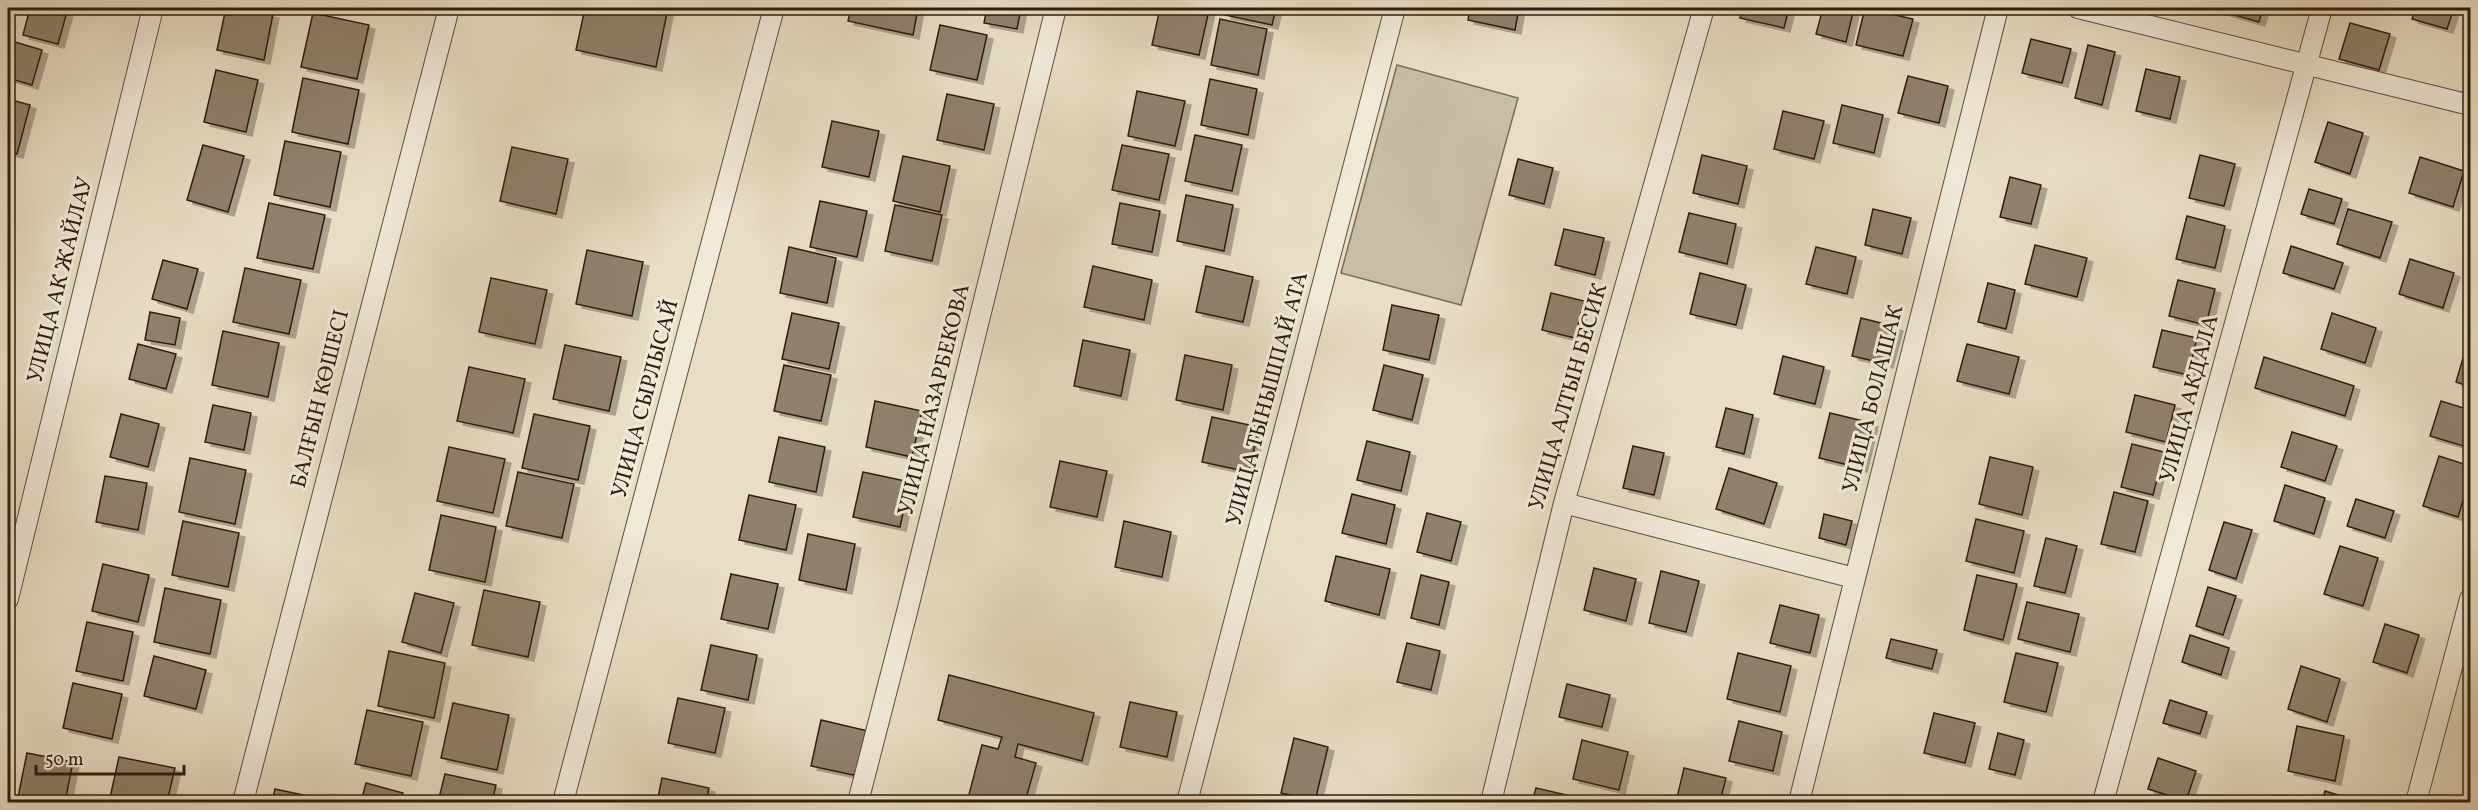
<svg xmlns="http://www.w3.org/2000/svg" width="2478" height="810" viewBox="0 0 2478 810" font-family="Vollkorn,serif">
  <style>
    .green { fill: #c9bda6; stroke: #7c6d5a; stroke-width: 1.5 }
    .building { fill: #90816e; stroke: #2f1d0f; stroke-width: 1.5; filter: url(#shadow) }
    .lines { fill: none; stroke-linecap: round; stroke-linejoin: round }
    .minor-casing { stroke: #5e4d3c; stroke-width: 22 }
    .minor { stroke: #f1ead9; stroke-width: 20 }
    .labels { text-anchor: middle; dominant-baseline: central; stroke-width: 6; stroke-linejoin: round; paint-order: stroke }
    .street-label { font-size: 22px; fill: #2f1d0f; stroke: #f1ead9 }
  </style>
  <defs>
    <filter id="shadow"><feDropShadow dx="6" dy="4" stdDeviation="0" flood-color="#0004"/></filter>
  </defs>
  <rect width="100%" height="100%" fill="#e9dec5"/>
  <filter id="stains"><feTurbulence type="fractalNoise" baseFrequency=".00333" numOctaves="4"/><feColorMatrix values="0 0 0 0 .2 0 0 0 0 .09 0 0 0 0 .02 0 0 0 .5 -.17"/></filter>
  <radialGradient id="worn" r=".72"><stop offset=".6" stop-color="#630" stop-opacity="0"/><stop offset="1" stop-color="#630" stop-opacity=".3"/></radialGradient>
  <path class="green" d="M1397,65L1518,98L1461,305L1341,273Z"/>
  <path class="building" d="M30,8H68L58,44L23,35Z
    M226,8H242L273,14L264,60L217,50Z
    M585,8H668L656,67L576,50Z
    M851,8H918L913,35L848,21Z
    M987,8H1021L1017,29L984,23Z
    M1160,8L1209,10L1199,55L1152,45Z
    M1227,8H1276L1272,25L1225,15Z
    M1470,8H1519L1515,30L1468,20Z
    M1743,8H1789L1784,28L1740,18Z
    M1823,8H1854L1846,42L1816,34Z
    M1865,8L1913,19L1903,56L1856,45Z
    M2222,8H2263L2259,22L2221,11Z
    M2415,8H2454L2447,29L2412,19Z
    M313,13L369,25L357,79L301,67Z
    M1220,19L1267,29L1258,75L1211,65Z
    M2350,23L2390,34L2379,70L2339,59Z
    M940,25L987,35L977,80L930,70Z
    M2031,39L2071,49L2062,83L2022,73Z
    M8,40L42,50L32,85L8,78Z
    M2088,45L2115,52L2102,105L2075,98Z
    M2146,69L2180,77L2170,119L2136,111Z
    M216,70L258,80L246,132L204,122Z
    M1908,76L1948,86L1939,123L1898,113Z
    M303,78L359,90L348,144L292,132Z
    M1210,79L1257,89L1248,135L1201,125Z
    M1137,91L1185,101L1175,146L1128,136Z
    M947,94L994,104L984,150L937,140Z
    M8,99L30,105L17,154L8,152Z
    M1842,105L1883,115L1874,153L1833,143Z
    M1783,111L1824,121L1814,159L1774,149Z
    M832,121L879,131L869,177L822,167Z
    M2328,122L2363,133L2350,174L2315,162Z
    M1195,135L1242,145L1232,191L1185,181Z
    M285,141L341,152L330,207L274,195Z
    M203,145L244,156L228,212L187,200Z
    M1122,145L1169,154L1159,200L1112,190Z
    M512,147L568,159L556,214L500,201Z
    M1702,155L1747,166L1738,204L1693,193Z
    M2200,155L2235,164L2224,206L2189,198Z
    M903,156L950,166L940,212L893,201Z
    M2420,157L2464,171L2453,207L2409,193Z
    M1518,159L1553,168L1544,204L1509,195Z
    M2010,177L2041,185L2031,224L2000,217Z
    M2309,189L2342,199L2334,224L2301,214Z
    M1186,195L1233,205L1224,251L1177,241Z
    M820,201L867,211L857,257L810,247Z
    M269,203L325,215L313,269L257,258Z
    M1120,203L1160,211L1152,252L1112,244Z
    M895,205L942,215L932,261L885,251Z
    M1873,209L1911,218L1902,254L1865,245Z
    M2348,209L2392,222L2380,258L2337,244Z
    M1689,213L1736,224L1727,264L1679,252Z
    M2187,216L2225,226L2215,268L2176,259Z
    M1564,229L1604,238L1595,275L1555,265Z
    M2035,245L2087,258L2077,297L2025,284Z
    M2291,246L2343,263L2334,289L2283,273Z
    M789,247L836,258L827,303L780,293Z
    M1816,247L1856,257L1847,294L1806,284Z
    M587,250L643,262L632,316L576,304Z
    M2410,259L2454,273L2443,308L2399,294Z
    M163,260L198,269L187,309L152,299Z
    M1093,266L1152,280L1144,320L1084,307Z
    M1206,266L1253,277L1243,322L1196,312Z
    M245,268L301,280L289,334L233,322Z
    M1700,273L1746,285L1736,325L1690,314Z
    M491,278L547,290L535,344L479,332Z
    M2178,280L2215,289L2206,325L2169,316Z
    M1988,283L2015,290L2006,329L1978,322Z
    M1551,293L1584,301L1575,338L1542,330Z
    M1392,305L1439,315L1429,360L1383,350Z
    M150,312L180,318L175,345L145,340Z
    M792,313L839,323L829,369L782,359Z
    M2332,313L2376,328L2365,363L2321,349Z
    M1861,318L1897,327L1887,364L1852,356Z
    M2162,330L2197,338L2188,375L2153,367Z
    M223,331L279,343L268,397L212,385Z
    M1083,340L1130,350L1121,396L1074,386Z
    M2468,341L2470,342V387L2456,382Z
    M138,344L176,354L166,389L129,379Z
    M1967,344L2019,357L2009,394L1957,381Z
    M565,345L621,357L609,411L553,399Z
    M1185,355L1232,365L1223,410L1176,400Z
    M1783,356L1824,367L1815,404L1774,394Z
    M2264,357L2354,386L2345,416L2255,388Z
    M784,365L831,375L821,421L774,411Z
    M1384,365L1423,375L1412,420L1373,410Z
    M469,367L525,379L513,433L457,421Z
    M2135,395L2175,405L2166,442L2126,432Z
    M875,401L922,411L912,457L866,447Z
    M2441,401L2470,410V448L2430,436Z
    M213,405L251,413L244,450L205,442Z
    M1726,408L1753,415L1744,454L1716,447Z
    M1830,413L1872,423L1861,468L1819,458Z
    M121,414L159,424L148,467L110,457Z
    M534,414L590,426L578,480L522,468Z
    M1212,417L1259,427L1249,472L1202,462Z
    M2292,432L2337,446L2325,481L2281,467Z
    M779,437L825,447L816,492L769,482Z
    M1367,441L1410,452L1401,491L1357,480Z
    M2132,444L2164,452L2153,495L2121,487Z
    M1633,446L1664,453L1654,495L1623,488Z
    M449,447L505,459L493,513L437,501Z
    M2439,456L2470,466V477L2458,517L2423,506Z
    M1990,457L2033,467L2022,515L1979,504Z
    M190,458L246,470L235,524L179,512Z
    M1060,461L1107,471L1097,517L1050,507Z
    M1729,468L1777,483L1764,524L1716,509Z
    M518,472L574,484L562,538L506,526Z
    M863,472L910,482L900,527L853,517Z
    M105,476L147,483L138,530L96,522Z
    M2285,485L2325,498L2314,534L2274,521Z
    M2114,492L2148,501L2135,552L2101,544Z
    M1352,494L1395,505L1386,544L1342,533Z
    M749,495L796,505L786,550L739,540Z
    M2356,499L2394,511L2385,538L2347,526Z
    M1427,513L1461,522L1451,561L1417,552Z
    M1824,514L1852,521L1846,545L1819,538Z
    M441,515L496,527L485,582L429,570Z
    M1976,519L2024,531L2014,573L1966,561Z
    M183,521L239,533L228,587L172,575Z
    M1124,521L1171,532L1162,577L1115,567Z
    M2224,522L2252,530L2236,579L2209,570Z
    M808,534L855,544L846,590L799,580Z
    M2046,538L2077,546L2065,593L2034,586Z
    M2340,546L2378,558L2363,606L2324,594Z
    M1336,556L1390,569L1379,615L1325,601Z
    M103,564L149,575L138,622L92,611Z
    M1594,568L1636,579L1626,621L1584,610Z
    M1661,571L1699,581L1686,632L1649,623Z
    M731,574L778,584L768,629L721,619Z
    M1421,575L1449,582L1439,625L1411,618Z
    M1977,575L2017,584L2003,640L1964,630Z
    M2208,587L2236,596L2223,635L2196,626Z
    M165,588L221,600L210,654L154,642Z
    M484,590L540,602L528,657L472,645Z
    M415,593L454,603L441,653L402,642Z
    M2027,602L2079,614L2070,652L2018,639Z
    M1780,605L1819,615L1810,653L1770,643Z
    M87,622L133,632L123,681L76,671Z
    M2385,624L2419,635L2407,673L2373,662Z
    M2190,635L2229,648L2221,675L2182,662Z
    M1891,639L1937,650L1932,669L1886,658Z
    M1407,643L1440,651L1431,690L1397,682Z
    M711,645L757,655L748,700L701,690Z
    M389,651L445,663L434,718L378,706Z
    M1738,653L1791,666L1780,712L1727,699Z
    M2016,653L2058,663L2046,712L2004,702Z
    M154,656L206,670L196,709L144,696Z
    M2301,666L2340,679L2327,722L2288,709Z
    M949,675L1094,713L1082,761L1018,744L1015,757L1036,763L1025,802H967L982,745L998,749L1002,737L938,720Z
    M73,683L122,694L112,739L63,728Z
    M1567,684L1610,695L1602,727L1559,717Z
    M678,698L725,708L715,753L668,743Z
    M2170,700L2207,712L2200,734L2163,723Z
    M1130,702L1177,712L1167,757L1120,747Z
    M453,703L509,715L497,770L441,758Z
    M367,710L423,722L411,776L355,764Z
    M1934,713L1975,723L1965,763L1924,753Z
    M821,720L868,731L858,776L811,766Z
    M1739,721L1782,732L1773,771L1729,761Z
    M2297,726L2344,736L2335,781L2288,771Z
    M1998,733L2024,740L2015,775L1989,769Z
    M1294,738L1328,747L1315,801L1281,793Z
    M1582,740L1628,752L1619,790L1573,779Z
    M27,753L73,762L65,802H17Z
    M119,757L175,768L167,802H109Z
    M2158,758L2196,771L2186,801L2148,789Z
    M1684,768L1726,778L1720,802H1676Z
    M445,774L496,785L492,802H438Z
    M662,778L709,788L706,802H657Z
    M366,783L403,793L401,802H361Z
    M1536,788L1571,796L1570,802H1532Z
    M275,789L331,801L330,802H272Z
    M2325,791L2361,802H2322Z"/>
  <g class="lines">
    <g class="minor-casing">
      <path id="minor" d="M2078,8L2470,105
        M1564,503L1854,578
        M8,599L153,8
        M243,802L449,8
        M563,802L774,8
        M858,802L907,612L1056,8
        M1187,802L1395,8
        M1491,802L1564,503L1704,8
        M1799,802L1998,8
        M2103,802L2322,8
        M2416,802L2470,599"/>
    </g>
    <use href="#minor" class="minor"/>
  </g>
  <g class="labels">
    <g class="street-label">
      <text transform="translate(61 280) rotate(-76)">УЛИЦА АК ЖАЙЛАУ</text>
      <text transform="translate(1569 397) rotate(-74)">УЛИЦА АЛТЫН БЕСИК</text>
      <text transform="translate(321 399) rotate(-76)">БАЛҒЫН КӨШЕСІ</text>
      <text transform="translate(646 399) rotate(-75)">УЛИЦА СЫРЛЫСАЙ</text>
      <text transform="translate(1268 399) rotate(-75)">УЛИЦА ТЫНЫШПАЙ АТА</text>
      <text transform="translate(1874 399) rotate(-76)">УЛИЦА БОЛАШАК</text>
      <text transform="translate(2190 399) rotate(-75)">УЛИЦА АКДАЛА</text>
      <text transform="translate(935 400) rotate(-76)">УЛИЦА НАЗАРБЕКОВА</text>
    </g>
  </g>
  <rect width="2478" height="810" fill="none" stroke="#e9dec5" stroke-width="30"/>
  <rect x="9" y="9" width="2460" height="792" fill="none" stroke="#2f1d0f" stroke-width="3"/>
  <rect x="15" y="15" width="2448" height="780" fill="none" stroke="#2f1d0f" stroke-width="1.5"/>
  <path d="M36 765v9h148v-9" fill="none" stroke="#2f1d0f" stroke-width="3"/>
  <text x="45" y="765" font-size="18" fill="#2f1d0f" stroke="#f1ead9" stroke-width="4.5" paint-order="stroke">50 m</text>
  <rect width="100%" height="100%" filter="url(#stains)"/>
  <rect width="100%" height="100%" fill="url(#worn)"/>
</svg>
